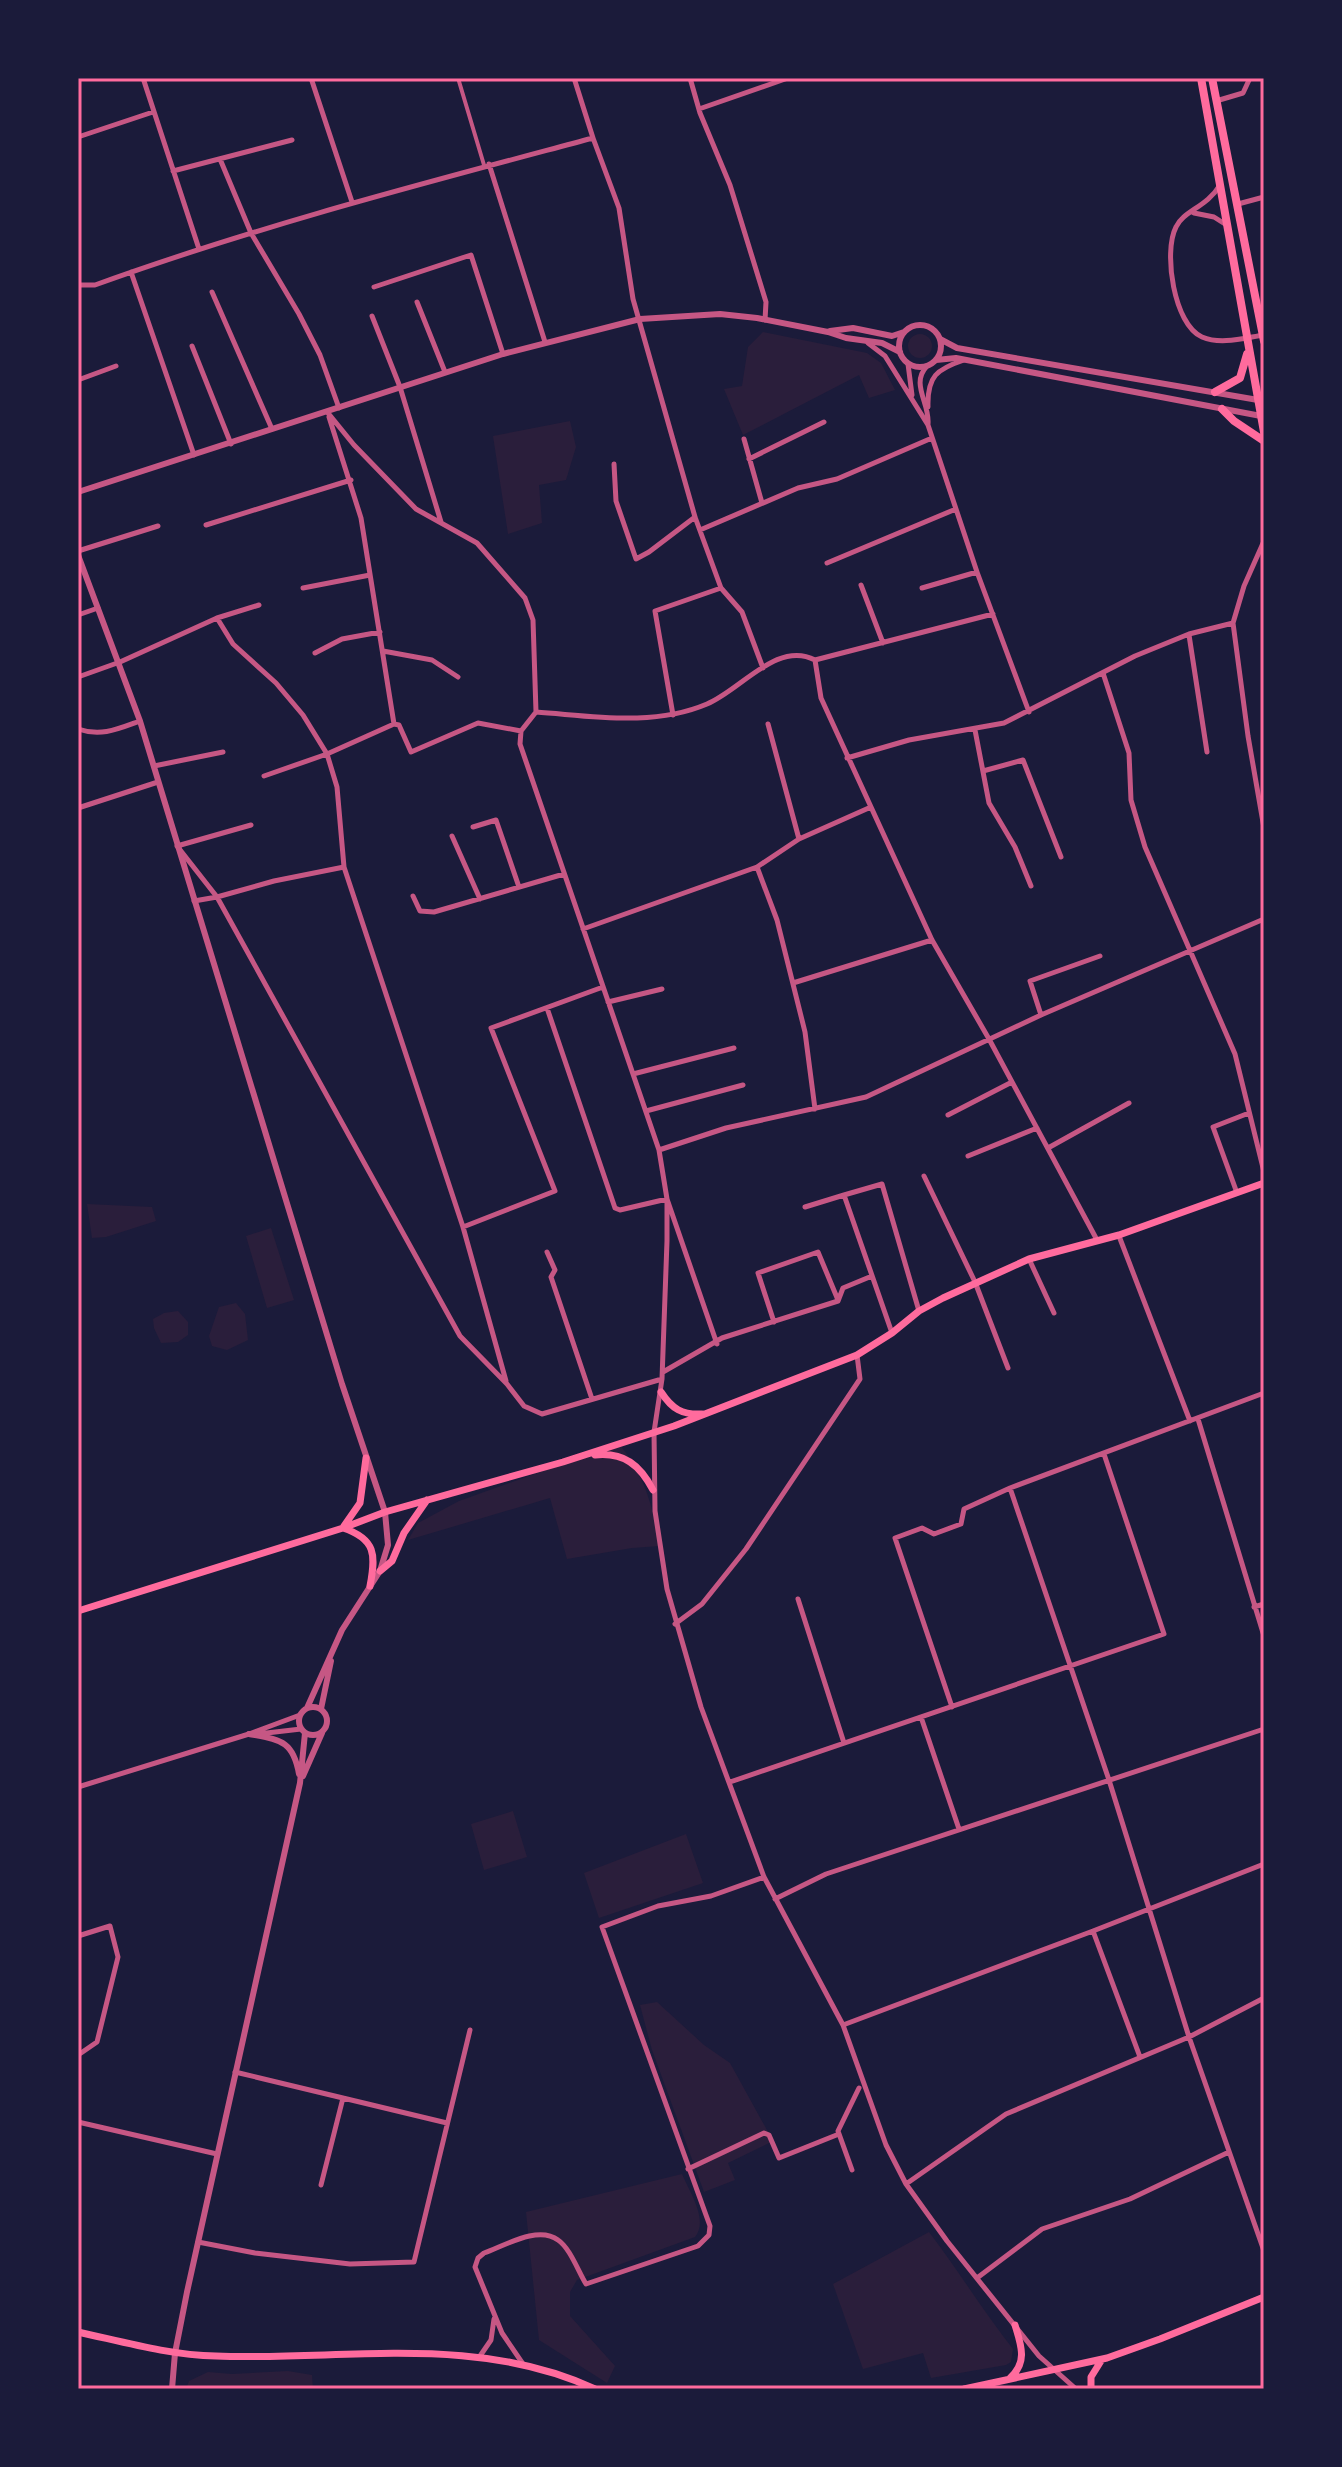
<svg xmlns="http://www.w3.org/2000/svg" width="1342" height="2467" viewBox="0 0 1342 2467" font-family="'Fira Sans',sans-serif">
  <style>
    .green { fill: #2a1e3b }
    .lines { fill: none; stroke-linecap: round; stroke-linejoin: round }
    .pedestrian { stroke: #c65784; stroke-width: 4 }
    .minor { stroke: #c65784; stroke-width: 5 }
    .tertiary { stroke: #c65784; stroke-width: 6 }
    .secondary { stroke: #ff6b9d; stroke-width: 7 }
    .primary { stroke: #ff6b9d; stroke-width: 8 }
    .neatline { fill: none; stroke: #ff6b9d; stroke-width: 3 }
  </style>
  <rect width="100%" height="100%" fill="#1b1b3a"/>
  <path class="green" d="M763,332L867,353L881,363L895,390L869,398L859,375L743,435L724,389L742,386L748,347Z
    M908 346a12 12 0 1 1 24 0a12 12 0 1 1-24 0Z
    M570,421L576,447L566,480L539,485L542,523L508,534L493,436Z
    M87,1204L152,1207L156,1221L106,1237L92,1238Z
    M271,1228L294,1300L267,1308L246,1236Z
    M236,1303L245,1314L248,1340L227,1350L212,1346L209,1336L219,1307Z
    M178,1311L188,1322V1335L178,1342L161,1343L154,1328L153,1319L164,1313Z
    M619,1444C643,1472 655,1510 659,1546L632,1548L567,1559L550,1498L408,1540L418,1523L459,1501Z
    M513,1811L527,1857L484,1870L471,1824Z
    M686,1834L703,1883L599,1918L584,1873Z
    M657,2002L704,2045L730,2063L773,2141L728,2163L735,2180L704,2192L652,2050L640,2005Z
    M682,2174C689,2191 709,2220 695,2237L577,2280L570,2292V2316L615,2366L607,2383L539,2340L526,2212Z
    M929,2232C958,2270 983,2311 1013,2349L1011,2362L1006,2365L931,2378L923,2353L863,2369L833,2284Z
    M288,2371L312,2375L313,2389H186L189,2381L208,2372L232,2374Z"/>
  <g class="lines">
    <path class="pedestrian" d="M458,78L484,165"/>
    <path class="minor" d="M143,78L199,249
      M311,78L352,202
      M574,78L593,138L619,208L633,299L695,517L721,588L742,612L763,668
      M690,78L700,113L730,185L766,302L765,320
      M1216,101L1243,93L1250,78
      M699,109L788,78
      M78,137L153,112
      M220,159L251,233L299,314L320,355L339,408
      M489,164L545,342
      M173,171L292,140
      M1220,185C1207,207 1183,211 1176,227C1163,252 1174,325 1202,337C1221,345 1244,338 1264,335
      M1238,204L1264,197
      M1194,213L1214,217L1225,224
      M131,272L194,455
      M78,285H95C258,226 425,183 593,138
      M374,287L471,255L503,354
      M212,292L272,429
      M417,302L445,372
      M372,316L400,387L441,522
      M868,343L885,356L928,425L977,572L1029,712
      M192,346L231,444
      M908,364L912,395
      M927,366C910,384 930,403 928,424
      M78,380L116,366
      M928,407C927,376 937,369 964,360
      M328,413L354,445L416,509L477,543L525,598L533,620L536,712
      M329,417L361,518L394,724
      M744,439L762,503
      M749,459L824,422
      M614,464L616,501L636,559L649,552L695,517
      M206,525L351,480
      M700,530L798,488L837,479L932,438
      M1264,541L1244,586L1233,623L1248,736L1264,828
      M78,551L158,526
      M827,563L956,509
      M861,585L883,643
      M303,588L370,575
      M922,588L977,572
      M78,615L98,608
      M217,618L259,605
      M1189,635L1207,752
      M383,651L432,660L458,677
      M315,653L342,639L380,632
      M815,660L821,698L932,940L989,1039L1097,1240
      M1103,673L1129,753L1131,800L1145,847L1235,1054L1264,1172
      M78,677L120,662L217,618L233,644L276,683L303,715L327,754L264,776
      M536,712L521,731L520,744L659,1150L667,1199V1241L662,1379L654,1432L655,1511L667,1589L701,1707L764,1877L843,2025L886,2145L906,2184L947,2241L1039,2356L1076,2389
      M536,712C593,716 653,727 707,704C741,690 777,640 815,660L993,614
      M673,715L655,611L721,588
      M394,724L399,725L411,752L478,723L521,731
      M768,724L799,839
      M78,729C101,737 118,729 140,721
      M975,730L989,803L1015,847L1031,886
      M847,758L909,740L1004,723L1135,656L1189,634L1233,623
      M154,766L223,752
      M983,771L1023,760L1061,857
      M78,808L158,782
      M251,825L177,846L217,897L274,881L344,867L337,787L327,754L394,724
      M473,827L496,820L519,887
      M452,836L480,899
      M344,867L463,1227L506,1381
      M757,867L777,920L805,1032L815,1109
      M413,896L420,911L434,912L564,874
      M194,901L217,897L460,1336L507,1384L524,1406L542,1414L662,1379
      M583,929L757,867L799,839L871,807
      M793,983L932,940
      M608,1002L662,989
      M547,1008L615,1208L620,1210L667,1199L717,1344
      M1041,1015L1030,981L1100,956
      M633,1074L734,1048
      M646,1111L743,1085
      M948,1115L1012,1082
      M1048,1148L1129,1103
      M659,1150L726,1128L866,1097L1041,1015L1264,919
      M968,1156L1037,1128
      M924,1176L975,1282L1008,1368
      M1237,1193L1213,1127L1249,1113
      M805,1207L844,1195
      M463,1227L555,1191L491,1028L603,987
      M1119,1236L1190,1421
      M547,1252L555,1270L551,1277L592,1399
      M1029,1259L1054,1313
      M774,1322L758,1273L818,1252L838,1300
      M892,1333L844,1195L882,1184L919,1311
      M663,1372L722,1338L838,1301L843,1288L872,1276
      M1198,1419L1264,1636
      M1010,1488L1109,1780L1189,2037L1264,2251
      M798,1599L844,1743
      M1254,1607L1264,1604
      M675,1624L702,1604L746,1549L860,1379L857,1355
      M952,1707L895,1538L922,1528L934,1534L961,1524L964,1509L1010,1488L1264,1393
      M921,1717L959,1829
      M258,1734L301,1729
      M730,1782L1164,1634L1104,1454
      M78,1787L249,1734L300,1715
      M775,1899L826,1874L1264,1729
      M1093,1931L1264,1864
      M78,1936L110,1926L118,1957L97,2042L81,2053
      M843,2025L1093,1931L1140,2057
      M235,2072L447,2123
      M78,2122L217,2154
      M688,2169L764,2133L769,2135L779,2158L839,2134
      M852,2170L838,2131L859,2088
      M906,2184L1006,2114L1189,2037L1264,1998
      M321,2185L343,2098
      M198,2242L255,2253L350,2264L414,2262L470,2030
      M977,2278L1042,2229L1130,2199L1229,2152
      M480,2356L491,2340L494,2319
      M523,2364L502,2333L475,2267L478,2258L484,2253C504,2246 538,2225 558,2240C570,2248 578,2271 586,2284L698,2246L709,2235L710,2226L706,2215L602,1927L658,1906L711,1896L764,1877"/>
    <path class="tertiary" d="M899 346a21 21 0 1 1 42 0a21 21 0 1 1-42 0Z
      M830,331L853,328L892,336L904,332
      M940,339L957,348L1258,400
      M936,360L956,358L1261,416
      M78,492L503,354L640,319L720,314L757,318L828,332L846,338L882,343L900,352
      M78,555L140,721L342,1384L385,1512L388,1545L380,1571L342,1630L307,1708
      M299 1721a14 14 0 1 1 28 0a14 14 0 1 1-28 0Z
      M321,1709L331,1661
      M249,1734C280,1740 293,1740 299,1774
      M303,1776L322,1733
      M172,2389L175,2353L187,2292L300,1783L305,1733"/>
    <path class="secondary" d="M661,1392C672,1409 682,1415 702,1414
      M595,1455C624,1452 640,1465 653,1490
      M344,1526L360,1503L366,1458
      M343,1528C376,1539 376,1555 370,1586
      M380,1571L392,1561L404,1533L427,1500
      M78,1611L343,1528L385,1512L563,1462L674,1426L857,1355L892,1333L919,1311L943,1298L1029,1259L1119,1235L1264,1183
      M78,2332C124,2342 169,2355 216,2356C344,2361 474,2333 595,2389
      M1010,2378C1028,2362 1021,2345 1015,2325
      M964,2389L1107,2358L1160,2339L1264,2297
      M1091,2389V2377L1101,2361"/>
    <path class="primary" d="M1201,78L1264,432
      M1212,78L1264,341
      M1215,392L1240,378L1247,354
      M1222,409L1234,421L1264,441"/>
  </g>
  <rect width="1342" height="2467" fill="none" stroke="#1b1b3a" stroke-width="160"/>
  <rect x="80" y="80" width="1182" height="2307" class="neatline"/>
</svg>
